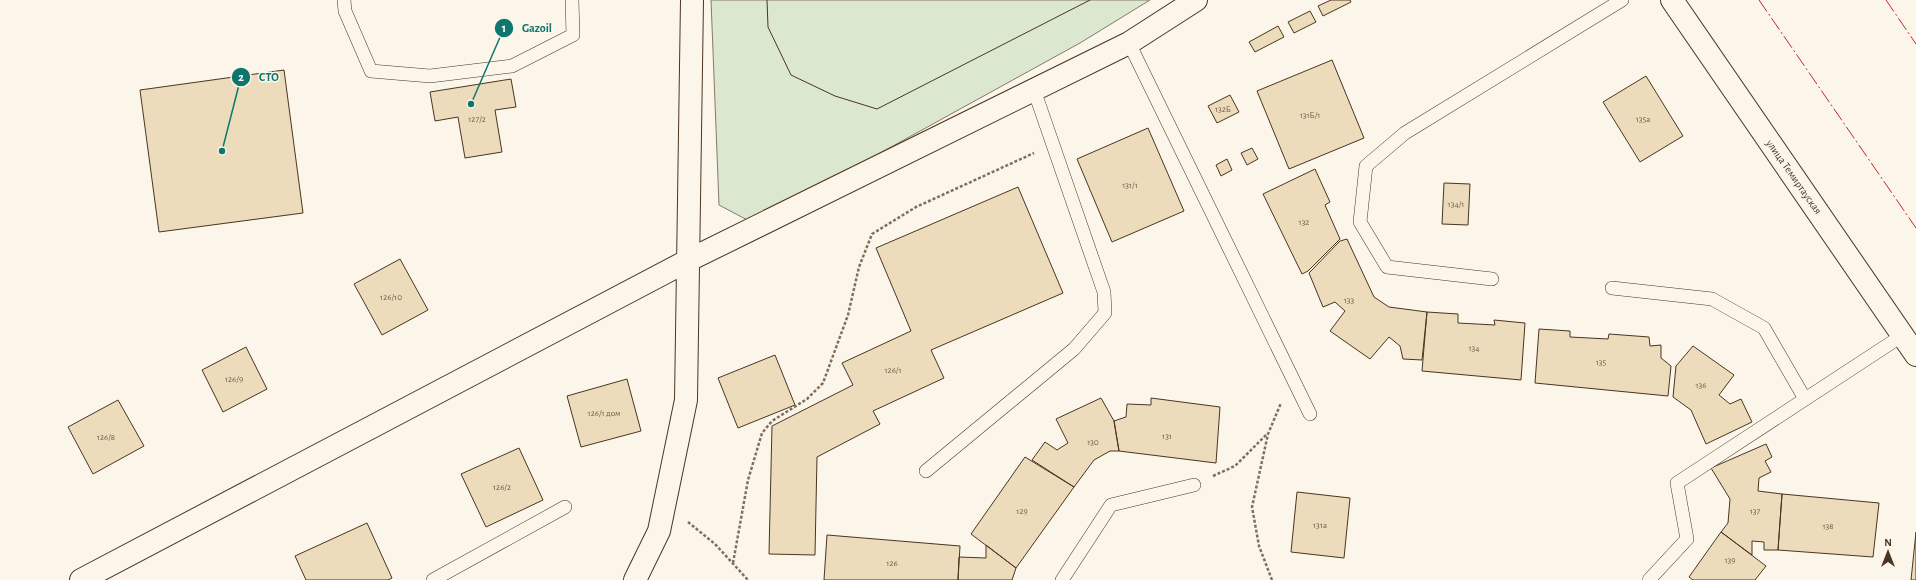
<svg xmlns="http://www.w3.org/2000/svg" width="1916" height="580" viewBox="0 0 1916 580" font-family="'Alegreya Sans',sans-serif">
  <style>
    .green { fill: #dce7d0; stroke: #887966 }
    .building { fill: #ecdcbc; stroke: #4a3520 }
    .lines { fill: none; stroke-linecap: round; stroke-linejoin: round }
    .lane-casing { stroke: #4a3520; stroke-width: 14 }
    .street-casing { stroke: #4a3520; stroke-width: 24 }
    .secondary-casing { stroke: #4a3520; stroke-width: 24 }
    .path { stroke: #7f6f5c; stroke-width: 2.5; stroke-dasharray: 3 2; stroke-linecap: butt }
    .lane { stroke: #fbf6e9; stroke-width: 13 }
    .street { stroke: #fbf6e9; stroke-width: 22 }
    .secondary { stroke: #fbf6e9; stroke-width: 22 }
    .tram { stroke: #4a3520; stroke-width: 1 }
    .power { stroke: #c62828; stroke-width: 1; stroke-dasharray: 14 3 2 3; stroke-linecap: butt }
    .labels { text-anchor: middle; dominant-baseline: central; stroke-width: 3; stroke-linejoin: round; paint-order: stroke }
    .number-label { font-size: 9px; fill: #725f47 }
    .street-label { font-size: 11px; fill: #4a3520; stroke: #fbf6e9 }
    .leader { fill: none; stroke: #0f766e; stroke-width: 1.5 }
    .callout-dot { fill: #0f766e; stroke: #fbf6e9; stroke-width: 1.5 }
    .mark-label { font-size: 12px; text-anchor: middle; font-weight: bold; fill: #fff }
    .callout-label { font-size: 12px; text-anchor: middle; font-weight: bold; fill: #0f766e; stroke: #fbf6e9; stroke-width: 3; stroke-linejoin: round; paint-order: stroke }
  </style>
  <rect width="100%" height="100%" fill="#fbf6e9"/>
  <path class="green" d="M711,0H1150L1080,43L753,223L719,205Z"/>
  <path class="building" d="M1331,0H1350L1351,2L1323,16L1318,6Z
    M1310,11L1316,22L1294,33L1288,22Z
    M1278,26L1284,37L1255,52L1249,42Z
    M1332,60L1364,138L1289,169L1257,91Z
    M284,70L303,213L159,232L140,90Z
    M1646,76L1683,136L1640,162L1603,102Z
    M511,79L516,107L495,110L502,152L465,158L458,117L435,121L430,92Z
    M1230,95L1239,112L1217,123L1208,106Z
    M1148,128L1184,211L1112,242L1077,159Z
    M1252,148L1258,159L1247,165L1241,153Z
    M1227,159L1232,170L1221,176L1216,165Z
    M1315,169L1330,202L1325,205L1340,239L1308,271L1302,274L1263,194Z
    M1444,183L1470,184L1468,225L1442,224Z
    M1018,187L1063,293L931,350L944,378L873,411L880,424L817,457L815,555L769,554L772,426L853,385L842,363L911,331L876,248Z
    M1347,239L1374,297L1389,307L1427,312L1422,360L1403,359L1400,346L1389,337L1370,359L1330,331L1345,311L1335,302L1323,307L1309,273L1340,241Z
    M400,259L428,310L382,335L354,284Z
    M1427,312L1458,314V323L1495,325L1494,320L1525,323L1521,380L1422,371Z
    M1539,329L1570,331V337L1608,339L1609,334L1649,337L1650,346L1661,345V358L1671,366L1668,396L1535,383Z
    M1693,346L1734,375L1719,395L1730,404L1741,399L1752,422L1706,444L1691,410L1673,397L1676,366Z
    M246,347L267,389L223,412L202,370Z
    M775,355L795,405L738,428L718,378Z
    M627,379L641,431L581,447L567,396Z
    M1101,398L1114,421L1119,451H1110L1094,460L1074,487L1032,460L1045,442L1057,450L1068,443L1056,419Z
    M1151,398L1220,407L1216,463L1119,451L1114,421L1126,417L1127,404L1151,405Z
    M118,400L144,446L93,474L68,427Z
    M1766,444L1772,457L1765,461L1771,472L1759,478L1758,491L1782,494L1778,550H1764V542L1752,541V555L1721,532L1728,523L1730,499L1711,468Z
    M519,448L543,500L486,527L461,474Z
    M1025,457L1074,487L1016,568L971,534Z
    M1297,492L1350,498L1344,558L1291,552Z
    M1782,494L1879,503L1873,557L1778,550Z
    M367,523L392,578L388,580H306L295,556Z
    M1721,532L1766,566L1755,580H1693L1689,577Z
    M1916,532V580H1911Z
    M827,535L960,546L958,580H824Z
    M986,545L1016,568L1012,580H958L959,557L986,558Z"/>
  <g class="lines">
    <g class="lane-casing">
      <path id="lane" d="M344,0L345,11L371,71L430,76L512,66L573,35L572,0
        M1129,43L1310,414
        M1492,279L1387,267L1360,222L1366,166L1405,133L1622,0
        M1612,288L1712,299L1764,328L1805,399
        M926,471L1074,349L1105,313L1104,292L1034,90
        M433,580L565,507
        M1062,580L1111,505L1194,485
        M1649,580L1687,539L1677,483L1903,335"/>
    </g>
    <g class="street-casing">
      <path id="street" d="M81,580L689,260L1129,43L1196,0
        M635,580L659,531L686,400L692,0"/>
    </g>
    <g class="secondary-casing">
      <path id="secondary" d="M1672,0L1916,355"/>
    </g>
    <path class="path" d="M1213,476L1235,466L1267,434
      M688,522L715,544L748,580
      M733,563L748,480L762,433L772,421L807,399L823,383L848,315L859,267L872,234L916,207L1034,153
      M1272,580L1259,546L1252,507L1268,434L1281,403"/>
    <use href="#lane" class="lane"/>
    <use href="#street" class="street"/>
    <use href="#secondary" class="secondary"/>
    <path class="tram" d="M767,0L768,27L791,75L835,96L877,109L1090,0"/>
    <path class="power" d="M1759,0L1916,228
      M1886,0L1916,44"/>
  </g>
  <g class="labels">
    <g class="number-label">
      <text x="1223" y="109">132Б</text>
      <text x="1310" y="115">131Б/1</text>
      <text x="477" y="119">127/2</text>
      <text x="1643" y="119">135а</text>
      <text x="1130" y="185">131/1</text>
      <text x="1456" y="204">134/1</text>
      <text x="1304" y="222">132</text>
      <text x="391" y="297">126/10</text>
      <text x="1349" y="300">133</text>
      <text x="1474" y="348">134</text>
      <text x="1601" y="362">135</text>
      <text x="893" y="370">126/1</text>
      <text x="234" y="379">126/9</text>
      <text x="1701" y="385">136</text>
      <text x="604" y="413">126/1 дом</text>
      <text x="1167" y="436">131</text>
      <text x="106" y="437">126/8</text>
      <text x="1093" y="442">130</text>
      <text x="502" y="487">126/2</text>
      <text x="1022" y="511">129</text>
      <text x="1755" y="511">137</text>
      <text x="1320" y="525">131а</text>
      <text x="1828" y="526">138</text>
      <text x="1730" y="560">139</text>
      <text x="892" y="563">126</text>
    </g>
    <g class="street-label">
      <text transform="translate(1794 177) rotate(55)">улица Темиртауская</text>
    </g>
  </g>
  <path class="leader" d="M471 104L504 28M222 151L241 77"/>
  <g class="callout-dot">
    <circle cx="471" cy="104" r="4"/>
    <circle cx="222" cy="151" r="4"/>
    <circle cx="504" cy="28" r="10"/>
    <circle cx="241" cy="77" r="10"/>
  </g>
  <g class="mark-label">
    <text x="504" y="32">1</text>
    <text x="241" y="81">2</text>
  </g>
  <g class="callout-label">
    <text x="537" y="32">Gazoil</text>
    <text x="269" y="81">СТО</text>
  </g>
  <g transform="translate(1888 552)" stroke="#fbf6e9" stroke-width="3" paint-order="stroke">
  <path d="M0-3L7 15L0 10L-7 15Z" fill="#4a3520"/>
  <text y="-6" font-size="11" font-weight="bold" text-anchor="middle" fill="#4a3520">N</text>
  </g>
</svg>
